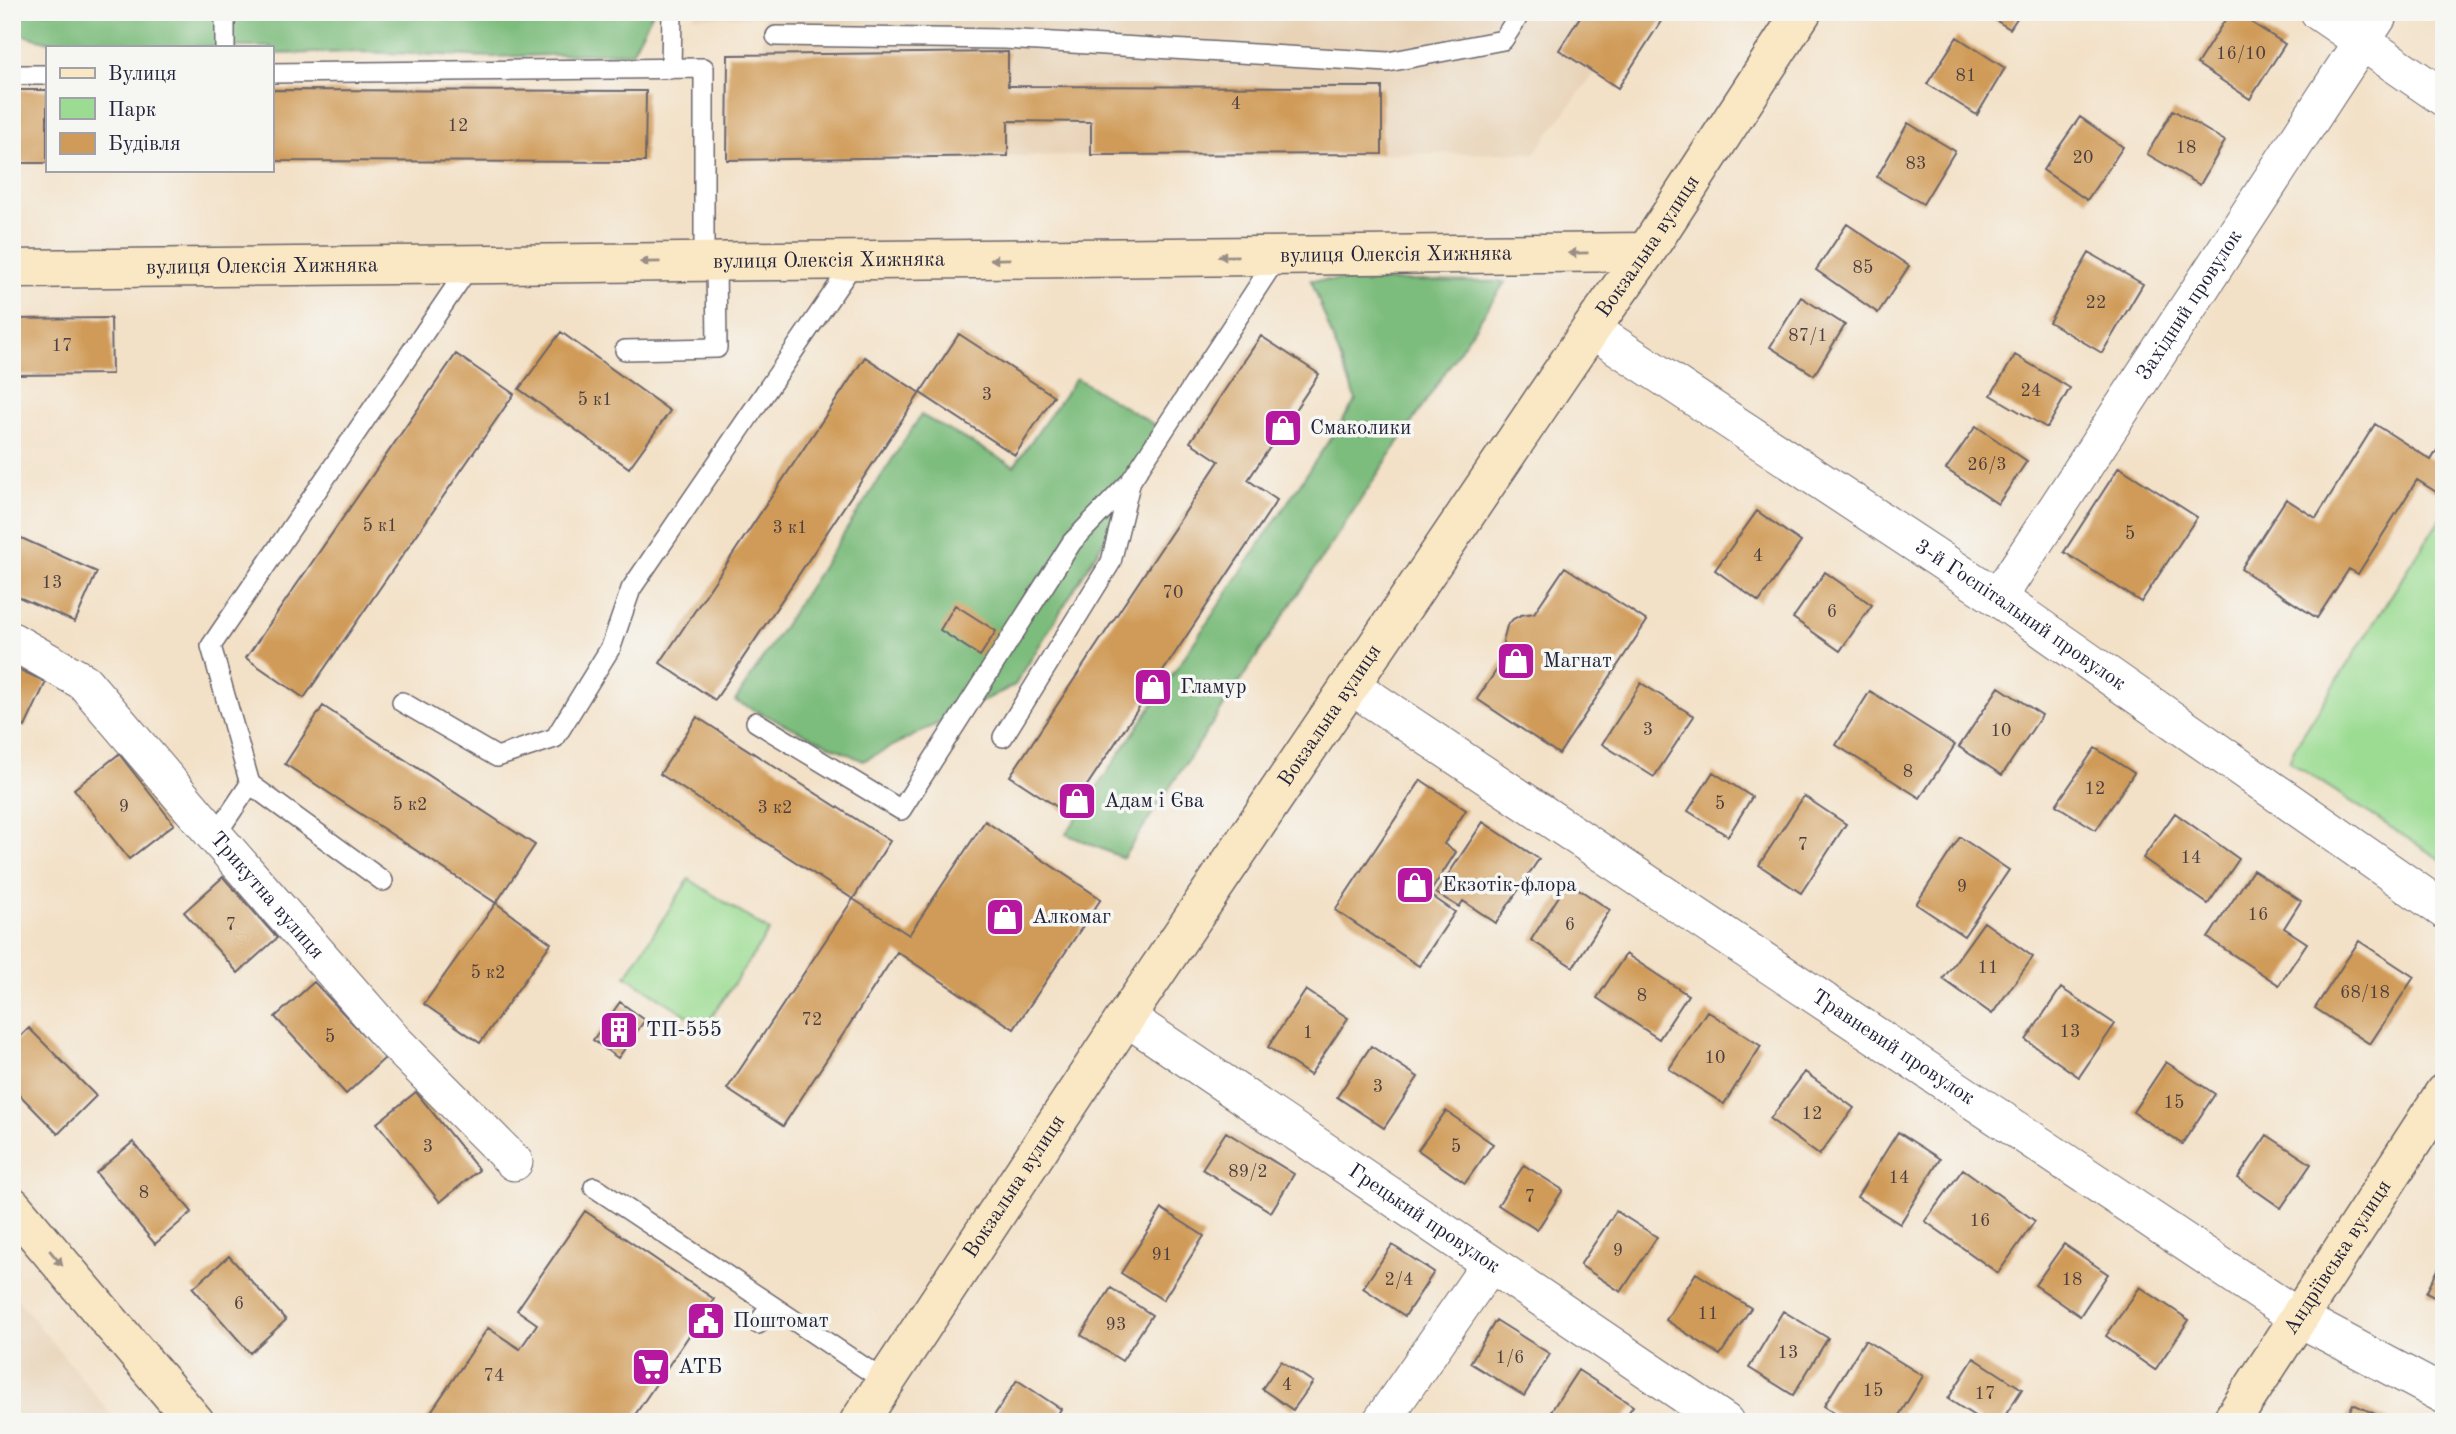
<svg xmlns="http://www.w3.org/2000/svg" width="2456" height="1434" viewBox="0 0 2456 1434" font-family="'Old Standard TT',serif">
  <style>
    .built { fill: #e8d3b7 }
    .green { fill: #9bdc92; stroke: #5e7f66; stroke-width: 2 }
    .forest { fill: #7cbc7c; stroke: #4f6f5c; stroke-width: 2 }
    .building { fill: #d09b59 }
    .lines { fill: none; stroke-linecap: round; stroke-linejoin: round }
    .lane-casing { stroke: #6b656c; stroke-width: 22 }
    .street-casing { stroke: #6b656c; stroke-width: 39 }
    .secondary-casing { stroke: #6b656c; stroke-width: 41 }
    .lane { stroke: #fff; stroke-width: 19 }
    .street { stroke: #fff; stroke-width: 37 }
    .secondary { stroke: #fae7c3; stroke-width: 38 }
    .oneway { fill: #998e86 }
    .labels { text-anchor: middle; dominant-baseline: central; stroke-width: 7; stroke-linejoin: round; paint-order: stroke }
    .number-label { font-size: 18px; fill: #4e4042 }
    .street-label { font-size: 21px; fill: #22223b; stroke: #f6f6f2 }
    .poi-label { font-size: 21px; fill: #22223b; stroke: #f6f6f2; text-anchor: start }
  </style>
  <rect width="100%" height="100%" fill="#f6f6f2"/>
  <filter id="ink" filterUnits="userSpaceOnUse"><feTurbulence type="fractalNoise" baseFrequency=".0143" numOctaves="2"/><feDisplacementMap in="SourceGraphic" scale="14" xChannelSelector="R" yChannelSelector="G"/><feConvolveMatrix kernelMatrix="1 2 1 2 8 2 1 2 1" color-interpolation-filters="sRGB"/></filter>
  <filter id="wash" filterUnits="userSpaceOnUse"><feTurbulence type="fractalNoise" baseFrequency=".00686" numOctaves="4" result="noise"/><feDisplacementMap in="SourceGraphic" scale="28" xChannelSelector="R" yChannelSelector="G"/><feGaussianBlur stdDeviation="1.57" result="paint"/><feColorMatrix in="noise" values="0 0 0 0 0 0 0 0 0 0 0 0 0 0 0 0 0 1.4 0 .05"/><feComposite in="paint" operator="in"/></filter>
  <g filter="url(#wash)">
    <rect width="100%" height="100%" fill="#f3e1c7"/>
    <path class="built" d="M694,12H1667L1618,88L1594,73L1535,153L1091,155L727,160L728,55L762,54L764,17H694Z
      M12,1292L117,1422H12Z"/>
    <path class="green" d="M2443,514H2444V862L2289,761L2295,747Z
      M689,879L769,931L705,1027L626,976Z"/>
    <path class="forest" d="M12,12H653L632,52L493,57L362,52L271,54V47H68L12,32Z
      M1311,280L1505,282L1123,858L1066,834L1356,400Z
      M1076,378L1170,434L1015,685L863,761L735,701L921,415L1014,466Z"/>
    <g id="blocks">
      <path class="building" d="M1583,12H1667L1618,88L1559,50Z
        M1982,12H2021L2010,29Z
        M2230,12H2235L2285,44L2250,99L2197,64Z
        M1957,37L2005,68L1977,115L1927,84Z
        M1008,52V86L1382,87V154L1091,155V122L1008,121V156L727,160L728,55Z
        M12,90H47V163H12Z
        M271,90L646,91L645,162L271,161Z
        M2173,110L2225,141L2200,185L2147,154Z
        M2080,117L2123,147L2087,200L2043,170Z
        M1908,123L1955,151L1923,204L1877,177Z
        M1847,224L1909,266L1878,313L1816,270Z
        M2089,253L2143,284L2102,353L2049,322Z
        M1801,297L1845,325L1814,375L1770,347Z
        M111,318L112,374L12,375V319Z
        M561,332L670,411L629,468L519,389Z
        M959,334L1054,396L1015,455L920,393L715,700L660,663L865,357L920,393Z
        M1261,336L1319,374L1248,480L1277,500L1068,814L1010,776L1219,461L1190,442Z
        M456,354L514,394L304,698L246,658Z
        M2015,355L2070,388L2047,428L1991,395Z
        M2375,424L2431,460L2444,439V497L2417,480L2358,574L2349,569L2317,618L2241,569L2286,499L2316,518Z
        M1976,426L2027,461L1998,504L1946,469Z
        M2119,467L2197,517L2141,602L2064,552Z
        M1757,511L1801,542L1759,602L1715,570Z
        M19,537L97,572L75,622L12,594V553Z
        M1565,567L1647,621L1559,754L1477,699L1506,656L1503,641L1507,626L1513,619L1521,615L1534,613Z
        M1825,572L1872,605L1840,651L1793,618Z
        M955,605L996,631L980,656L940,630Z
        M12,666L46,682L25,727L12,721Z
        M1641,683L1694,716L1654,777L1602,744Z
        M1999,687L2042,715L2002,775L1959,747Z
        M1870,691L1955,745L1920,798L1836,745Z
        M323,706L535,845L496,903L285,764Z
        M697,717L890,841L853,899L660,774Z
        M2095,748L2134,773L2096,830L2056,805Z
        M119,754L174,824L129,859L74,789Z
        M1713,772L1752,797L1728,836L1688,811Z
        M1421,780L1466,810L1444,844L1456,852L1429,894L1455,912L1419,966L1335,910Z
        M1804,796L1846,824L1801,893L1759,865Z
        M2175,813L2239,859L2208,904L2143,858Z
        M985,821L1101,899L1014,1029L897,952L783,1126L727,1089L853,899L909,935Z
        M1483,822L1539,859L1496,923L1463,901L1459,907L1436,893Z
        M1960,837L2009,870L1964,936L1916,904Z
        M2253,870L2301,901L2284,928L2307,943L2279,985L2208,938Z
        M223,877L277,938L238,973L184,912Z
        M1568,882L1610,910L1573,967L1531,940Z
        M496,903L551,943L480,1043L424,1004Z
        M1984,922L2033,957L1992,1014L1943,979Z
        M2359,941L2414,977L2370,1044L2315,1008Z
        M1626,954L1688,995L1659,1039L1597,998Z
        M314,982L385,1058L346,1094L275,1017Z
        M2061,988L2115,1024L2079,1077L2026,1040Z
        M1306,990L1348,1018L1310,1075L1268,1047Z
        M620,1002L645,1020L618,1058L593,1040Z
        M1707,1011L1761,1046L1724,1104L1669,1069Z
        M29,1028L96,1096L58,1134L12,1087V1045Z
        M1371,1046L1418,1077L1384,1128L1337,1097Z
        M2166,1062L2215,1094L2182,1144L2133,1112Z
        M1805,1072L1854,1108L1819,1155L1770,1119Z
        M416,1092L479,1170L440,1202L377,1123Z
        M1446,1111L1493,1144L1465,1183L1418,1150Z
        M1226,1132L1294,1174L1271,1212L1202,1169Z
        M1898,1132L1940,1159L1900,1224L1857,1197Z
        M2267,1135L2311,1164L2281,1208L2238,1178Z
        M133,1142L192,1212L155,1244L96,1173Z
        M1524,1165L1563,1190L1537,1230L1498,1205Z
        M1963,1169L2035,1221L1998,1273L1925,1221Z
        M1162,1209L1204,1236L1163,1300L1121,1273Z
        M585,1211L714,1299L630,1422H424L488,1328L520,1349L537,1324L517,1310Z
        M1616,1211L1657,1237L1621,1292L1580,1265Z
        M2064,1244L2108,1274L2080,1316L2035,1285Z
        M1392,1245L1434,1272L1405,1316L1363,1288Z
        M229,1256L286,1320L250,1353L193,1288Z
        M2444,1258V1302L2426,1293Z
        M1696,1273L1751,1308L1720,1355L1666,1320Z
        M2140,1287L2189,1320L2155,1370L2106,1336Z
        M1111,1288L1152,1315L1122,1361L1081,1335Z
        M1783,1311L1828,1338L1793,1395L1749,1368Z
        M1496,1320L1550,1354L1524,1396L1470,1363Z
        M1865,1340L1923,1376L1895,1422H1849L1824,1406Z
        M1974,1358L2022,1389L2001,1422H1984L1948,1399Z
        M1281,1361L1313,1382L1293,1410L1262,1389Z
        M1578,1370L1633,1406L1622,1422H1544Z
        M1017,1380L1061,1409L1053,1422H990Z
        M2353,1404L2393,1422H2344Z"/>
    </g>
  </g>
  <g filter="url(#ink)">
    <use href="#blocks" fill-opacity="0" stroke="#6b656c" stroke-width="2"/>
    <g class="lines">
      <g class="lane-casing">
        <path id="lane" d="M776,36L1005,39L1388,62L1503,40L1521,12
          M225,47V12
          M671,69L672,12
          M271,73L704,68V262
          M12,75H47
          M625,350L717,348L716,262
          M402,702L497,757L555,738L611,647L631,589L855,261
          M756,722L901,810L1072,542L1130,482L1278,256
          M1003,737L1111,562L1130,484
          M215,836L250,784
          M383,881L250,784L211,646L471,264
          M594,1187L771,1305
          M758,1324L771,1305L886,1382"/>
      </g>
      <g class="street-casing">
        <g id="street">
          <path d="M2319,12L2444,98"/>
          <path id="s1" d="M1591,329L1998,598L2444,910"/>
          <path id="s2" d="M1998,598L2381,12"/>
          <path id="s3" d="M12,641L84,682L215,836L393,1040L514,1162"/>
          <path id="s4" d="M1350,685L2299,1318L2444,1395"/>
          <path id="s5" d="M1126,1017L1725,1422"/>
          <path d="M1381,1422L1490,1264"/>
        </g>
      </g>
      <g class="secondary-casing">
        <g id="secondary">
          <path id="s6" d="M12,269L1646,252"/>
          <path d="M12,1206L195,1422"/>
          <path id="s7" d="M859,1422L1126,1017L1591,329L1646,252L1802,12"/>
          <path id="s8" d="M2231,1422L2444,1093"/>
        </g>
      </g>
      <use href="#lane" class="lane"/>
      <use href="#street" class="street"/>
      <use href="#secondary" class="secondary"/>
    </g>
    <defs><path id="oneway-solid" d="M-6-.8H1V-3.2L6.5 0L1 3.2V.8H-6Z" transform="scale(1.75)"/></defs>
    <g class="oneway">
      <use href="#oneway-solid" transform="translate(1578 253) rotate(179)"/>
      <use href="#oneway-solid" transform="translate(1228 256) rotate(179)"/>
      <use href="#oneway-solid" transform="translate(1000 259) rotate(179)"/>
      <use href="#oneway-solid" transform="translate(650 262) rotate(179)"/>
      <use href="#oneway-solid" transform="translate(56 1258) rotate(50)"/>
    </g>
  </g>
  <defs>
    <g id="shop-square" transform="scale(2.0125)"><rect x="-9" y="-9" width="18" height="18" rx="4" fill="#b5179e" stroke="#f6f6f2"/><path d="M-5-2.5h2.3a2.7 3.5 0 0 1 5.4 0H5L5.5 6h-11ZM-1.5-2.5h3a1.5 2.3 0 0 0-3 0Z" fill="#fff"/></g>
    <g id="building-square" transform="scale(2.0125)"><rect x="-9" y="-9" width="18" height="18" rx="4" fill="#b5179e" stroke="#f6f6f2"/><path d="M-4-6H4V6H1V3H-1V6H-4ZM-2.5-4.3h1.7v1.8h-1.7ZM.8-4.3h1.7v1.8H.8ZM-2.5-1h1.7V.8h-1.7ZM.8-1h1.7V.8H.8Z" fill="#fff"/></g>
    <g id="civic-square" transform="scale(2.0125)"><rect x="-9" y="-9" width="18" height="18" rx="4" fill="#b5179e" stroke="#f6f6f2"/><path d="M-.6-6.5H3V-4.5H.6V-3L4-1V1h2V6H-6V1h2V-1L-.6-3ZM-1.2 2.5V6h2.4V2.5Z" fill="#fff"/></g>
    <g id="supermarket-square" transform="scale(2.0125)"><rect x="-9" y="-9" width="18" height="18" rx="4" fill="#b5179e" stroke="#f6f6f2"/><path d="M-6-5.5h2.5l.6 2H6L4.5 2H-2.5L-4.4-4H-6ZM-1.5 3.2a1.3 1.3 0 1 0 .1 0ZM3 3.2a1.3 1.3 0 1 0 .1 0Z" fill="#fff"/></g>
  </defs>
  <g fill-rule="evenodd">
    <use href="#shop-square" x="1283" y="428"/>
    <use href="#shop-square" x="1516" y="661"/>
    <use href="#shop-square" x="1153" y="687"/>
    <use href="#shop-square" x="1077" y="801"/>
    <use href="#shop-square" x="1415" y="885"/>
    <use href="#shop-square" x="1005" y="917"/>
    <use href="#building-square" x="619" y="1030"/>
    <use href="#civic-square" x="706" y="1321"/>
    <use href="#supermarket-square" x="651" y="1367"/>
  </g>
  <g class="labels">
    <g class="number-label">
      <text x="2241" y="54">16/10</text>
      <text x="1966" y="76">81</text>
      <text x="1236" y="104">4</text>
      <text x="458" y="126">12</text>
      <text x="2186" y="148">18</text>
      <text x="2083" y="158">20</text>
      <text x="1916" y="164">83</text>
      <text x="1863" y="268">85</text>
      <text x="2096" y="303">22</text>
      <text x="1808" y="336">87/1</text>
      <text x="62" y="346">17</text>
      <text x="2031" y="391">24</text>
      <text x="987" y="395">3</text>
      <text x="595" y="400">5 к1</text>
      <text x="1987" y="465">26/3</text>
      <text x="380" y="526">5 к1</text>
      <text x="790" y="528">3 к1</text>
      <text x="2130" y="534">5</text>
      <text x="1758" y="556">4</text>
      <text x="52" y="583">13</text>
      <text x="1173" y="593">70</text>
      <text x="1832" y="612">6</text>
      <text x="1648" y="730">3</text>
      <text x="2001" y="731">10</text>
      <text x="1908" y="772">8</text>
      <text x="2095" y="789">12</text>
      <text x="1720" y="804">5</text>
      <text x="410" y="805">5 к2</text>
      <text x="124" y="807">9</text>
      <text x="775" y="808">3 к2</text>
      <text x="1803" y="845">7</text>
      <text x="2191" y="858">14</text>
      <text x="1962" y="887">9</text>
      <text x="2258" y="915">16</text>
      <text x="231" y="925">7</text>
      <text x="1570" y="925">6</text>
      <text x="1988" y="968">11</text>
      <text x="488" y="973">5 к2</text>
      <text x="2365" y="993">68/18</text>
      <text x="1642" y="996">8</text>
      <text x="812" y="1020">72</text>
      <text x="2070" y="1032">13</text>
      <text x="1308" y="1033">1</text>
      <text x="330" y="1037">5</text>
      <text x="1715" y="1058">10</text>
      <text x="1378" y="1087">3</text>
      <text x="2174" y="1103">15</text>
      <text x="1812" y="1114">12</text>
      <text x="428" y="1147">3</text>
      <text x="1456" y="1147">5</text>
      <text x="1248" y="1172">89/2</text>
      <text x="1899" y="1178">14</text>
      <text x="144" y="1193">8</text>
      <text x="1530" y="1197">7</text>
      <text x="1980" y="1221">16</text>
      <text x="1618" y="1251">9</text>
      <text x="1162" y="1255">91</text>
      <text x="1399" y="1280">2/4</text>
      <text x="2072" y="1280">18</text>
      <text x="239" y="1304">6</text>
      <text x="1708" y="1314">11</text>
      <text x="1116" y="1325">93</text>
      <text x="1788" y="1353">13</text>
      <text x="1510" y="1358">1/6</text>
      <text x="494" y="1376">74</text>
      <text x="1287" y="1385">4</text>
      <text x="1873" y="1391">15</text>
      <text x="1985" y="1394">17</text>
    </g>
    <g class="street-label">
      <text stroke="none"><textPath href="#s7" startOffset="1416">Вокзальна вулиця</textPath></text>
      <text stroke="none"><textPath href="#s6" startOffset="1384">вулиця Олексія Хижняка</textPath></text>
      <text stroke="none"><textPath href="#s6" startOffset="817">вулиця Олексія Хижняка</textPath></text>
      <text stroke="none"><textPath href="#s6" startOffset="250">вулиця Олексія Хижняка</textPath></text>
      <text stroke="none"><textPath href="#s2" startOffset="350">Західний провулок</textPath></text>
      <text stroke="none"><textPath href="#s1" startOffset="516">3-й Госпітальний провулок</textPath></text>
      <text stroke="none"><textPath href="#s7" startOffset="849">Вокзальна вулиця</textPath></text>
      <text stroke="none"><textPath href="#s3" startOffset="364">Трикутна вулиця</textPath></text>
      <text stroke="none"><textPath href="#s4" startOffset="653">Травневий провулок</textPath></text>
      <text stroke="none"><textPath href="#s7" startOffset="282">Вокзальна вулиця</textPath></text>
      <text stroke="none"><textPath href="#s5" startOffset="360">Грецький провулок</textPath></text>
      <text stroke="none"><textPath href="#s8" startOffset="196">Андріївська вулиця</textPath></text>
    </g>
    <g class="poi-label">
      <text x="1310" y="428">Смаколики</text>
      <text x="1543" y="661">Магнат</text>
      <text x="1180" y="687">Гламур</text>
      <text x="1104" y="801">Адам і Єва</text>
      <text x="1442" y="885">Екзотік-флора</text>
      <text x="1032" y="917">Алкомаг</text>
      <text x="646" y="1030">ТП-555</text>
      <text x="733" y="1321">Поштомат</text>
      <text x="678" y="1367">АТБ</text>
    </g>
  </g>
  <rect width="2456" height="1434" fill="none" stroke="#f6f6f2" stroke-width="42"/>
  <rect x="46" y="46" width="228" height="126" fill="#f6f6f2" stroke="#a1a1a9" stroke-width="2"/>
  <rect x="60" y="68" width="35" height="10" fill="#fae7c3" stroke="#a1a1a9" stroke-width="2"/>
  <text x="108" y="80" font-size="21" fill="#22223b">Вулиця</text>
  <rect x="60" y="98" width="35" height="21" fill="#9bdc92" stroke="#a1a1a9" stroke-width="2"/>
  <text x="108" y="116" font-size="21" fill="#22223b">Парк</text>
  <rect x="60" y="133" width="35" height="21" fill="#d09b59" stroke="#a1a1a9" stroke-width="2"/>
  <text x="108" y="150" font-size="21" fill="#22223b">Будівля</text>
</svg>
